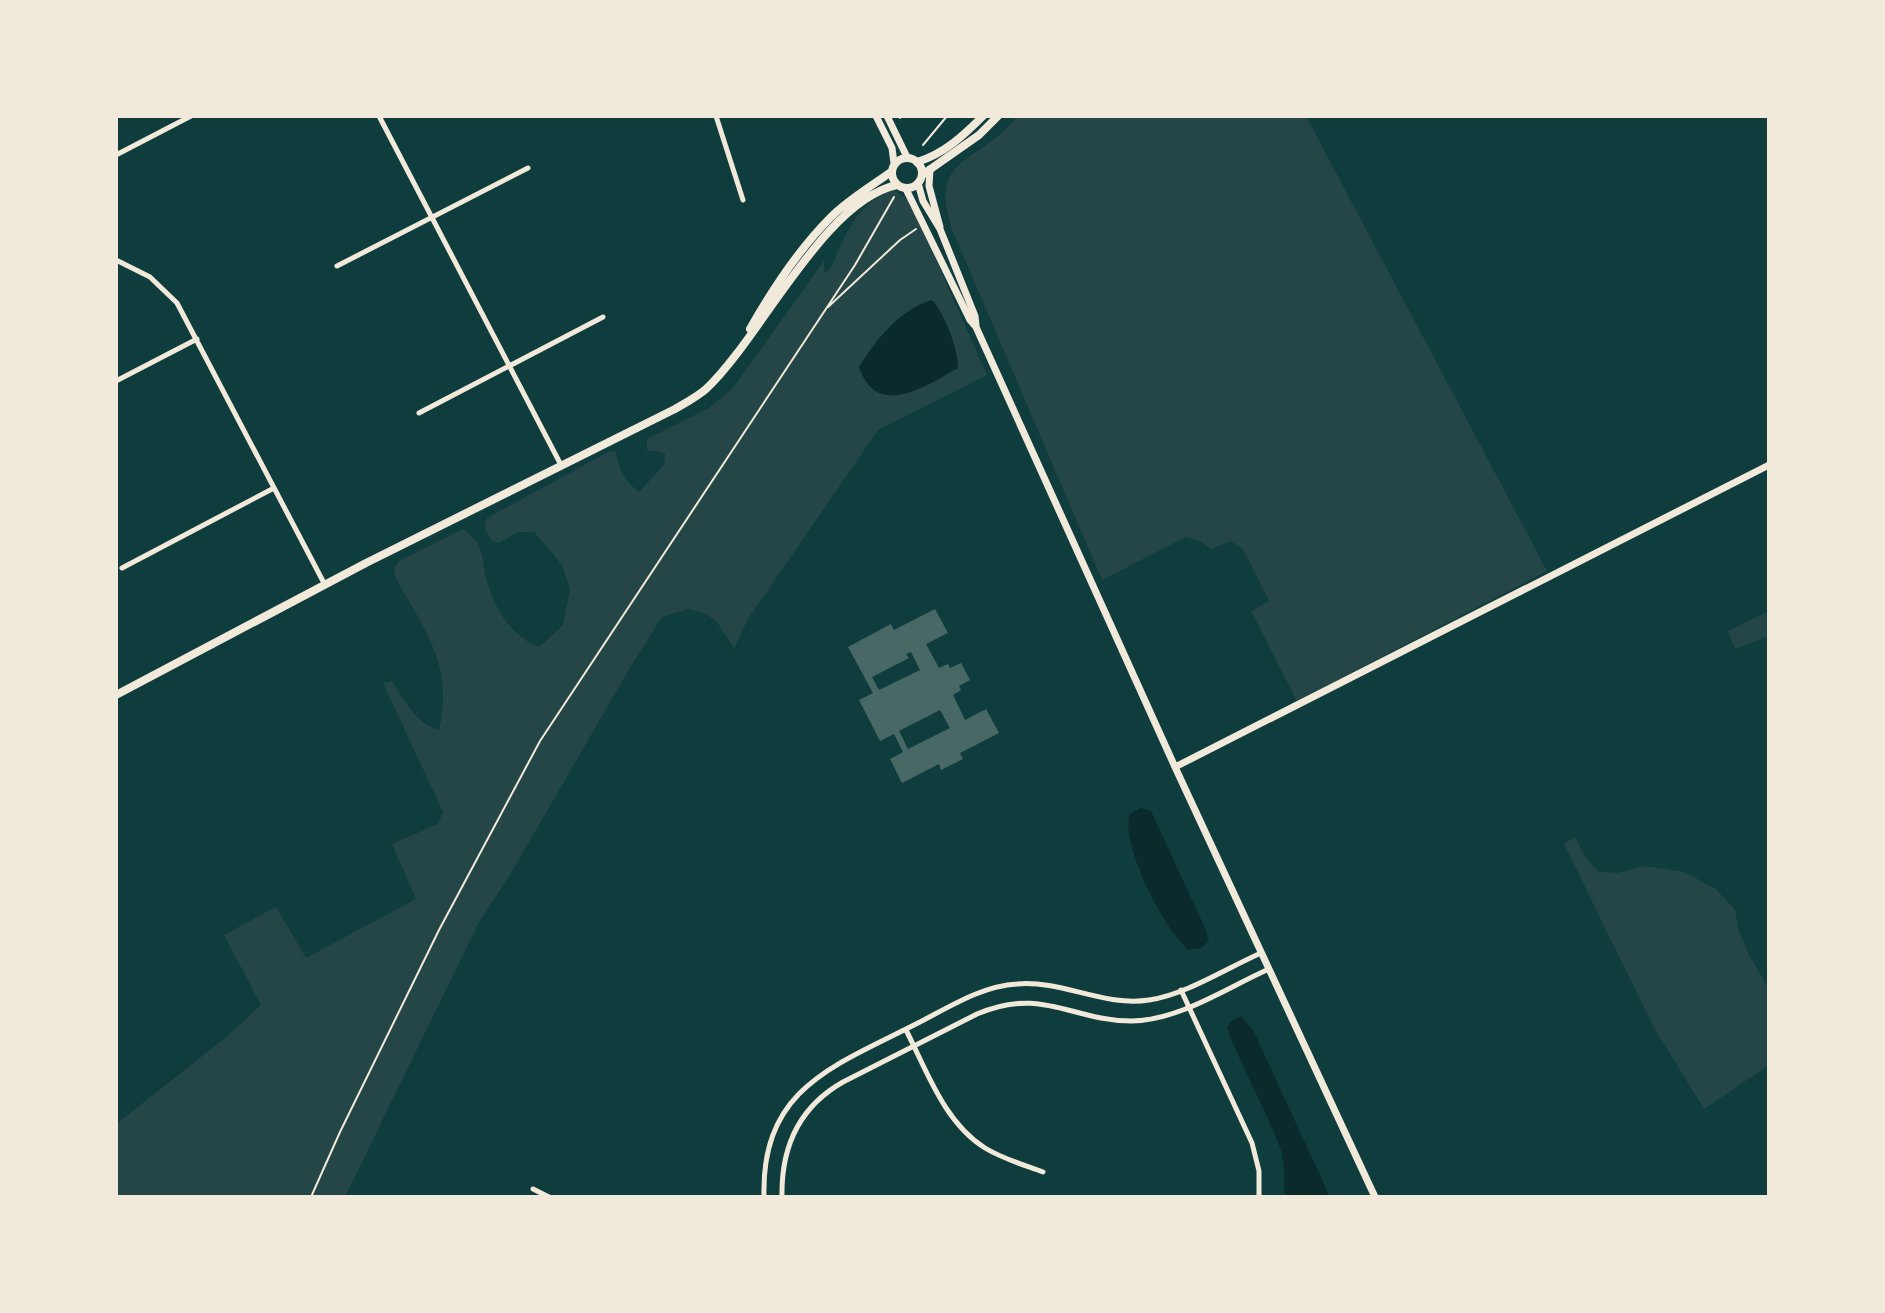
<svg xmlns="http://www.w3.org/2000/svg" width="1885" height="1313" viewBox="0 0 1885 1313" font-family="'PT Sans',sans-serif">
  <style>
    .green { fill: #244646 }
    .water { fill: #0a2a2b }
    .building { fill: #486865; fill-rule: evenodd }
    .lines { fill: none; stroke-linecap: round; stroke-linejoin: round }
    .path { stroke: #f1e9da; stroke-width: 2 }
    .minor { stroke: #f1e9da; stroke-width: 5 }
    .tertiary { stroke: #f1e9da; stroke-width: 7 }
    .secondary { stroke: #f1e9da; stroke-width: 8 }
  </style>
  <rect width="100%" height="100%" fill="#0f3d3e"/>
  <path class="green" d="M1017,116H1306L1547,571L1297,701L1251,611L1269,601L1243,549L1230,541L1212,549L1200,541L1186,537L1102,580L953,232C926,154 979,166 1017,116Z
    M894,190L907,199L912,206L987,375L878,430L748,619L734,648L717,622L706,614L688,609L662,617L631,666L514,868L478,924L345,1197H116V1124L224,1039L261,1005L224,935L276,907L306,958L416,899L392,844L438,824L443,812L383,683L392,681C404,701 417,724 439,730C454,668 426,631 396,579L394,568L401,560L463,529C488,547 480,560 488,585C497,613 512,636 539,647L563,625L570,589L562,565L534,532H518L499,543L491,540L485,528L487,518L610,451L616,452C619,470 625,481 639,492L664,465L665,453L647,450V439L709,408L733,388L824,261V272L829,271C846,237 855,202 894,190Z
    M1769,611V636L1735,649L1728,631Z
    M1575,837L1585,857L1598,871L1617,873L1644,866L1684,872L1716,889L1735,910L1738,929L1749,955L1769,989V1065L1704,1109L1653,1026L1564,844Z"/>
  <path class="water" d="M932,300C944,312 959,351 958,368C926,386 877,420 859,367C876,340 900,309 932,300Z
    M1141,808L1151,811L1205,928L1209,941L1201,948L1189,950C1165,932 1119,842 1130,814Z
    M1241,1016L1254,1032L1330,1197H1285C1283,1179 1286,1159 1278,1142C1262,1103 1242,1067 1227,1028L1230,1022Z"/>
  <path class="building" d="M935,609L948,633L926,644L939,668L948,664L950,668L961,663L970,680L959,686L961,690L953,695L965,720L986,709L999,733L960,753L963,759L941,770L939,764L902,783L890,759L903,752L894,734L880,741L859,700L873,693L848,647L891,624L894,630ZM911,652L920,670L879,690L872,677L909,658L906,654ZM940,710L950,728L908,749L899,731Z"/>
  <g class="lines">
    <path class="path" d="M900,118L903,116
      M923,145L947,116
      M828,307L900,240L916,229
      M311,1197L340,1132L439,930L540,741L855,265L894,197"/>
    <path class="minor" d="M379,116L561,465
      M716,116L743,200
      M116,155L191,116
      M116,260L150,277L177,303L325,585
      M337,266L528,168
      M116,381L197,339
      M419,413L603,317
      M122,568L274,488
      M1181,990L1252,1143L1259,1171V1197
      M906,1030C927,1071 944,1122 985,1148C1003,1159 1024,1165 1043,1172
      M533,1189L549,1197
      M764,1197C761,1088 834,1066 916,1024C948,1008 981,986 1017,984C1062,980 1104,1007 1149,1000C1185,995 1227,968 1261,953
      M782,1197C781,1148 799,1107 843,1082L977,1014C1042,986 1072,1021 1132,1021C1180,1020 1226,988 1269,969"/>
    <path class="tertiary" d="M876,116L892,148L894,163
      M887,116L907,157
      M930,169L929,186L940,227
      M918,183L923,201L940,229L975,316L976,325
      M906,189L970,320L976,327L1175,767L1375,1197
      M1175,767L1769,465"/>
    <path class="secondary" d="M892 173a15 15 0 1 1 30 0a15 15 0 1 1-30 0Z
      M917,162C944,154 964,135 983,116
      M922,175L979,135L998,116
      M750,329C772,290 799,249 831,217C849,199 870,187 891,172
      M116,695L366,563L675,409C685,403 697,397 706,389C760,339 824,200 897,185"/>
  </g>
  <rect width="1885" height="1313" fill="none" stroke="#f1e9da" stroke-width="236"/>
</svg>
